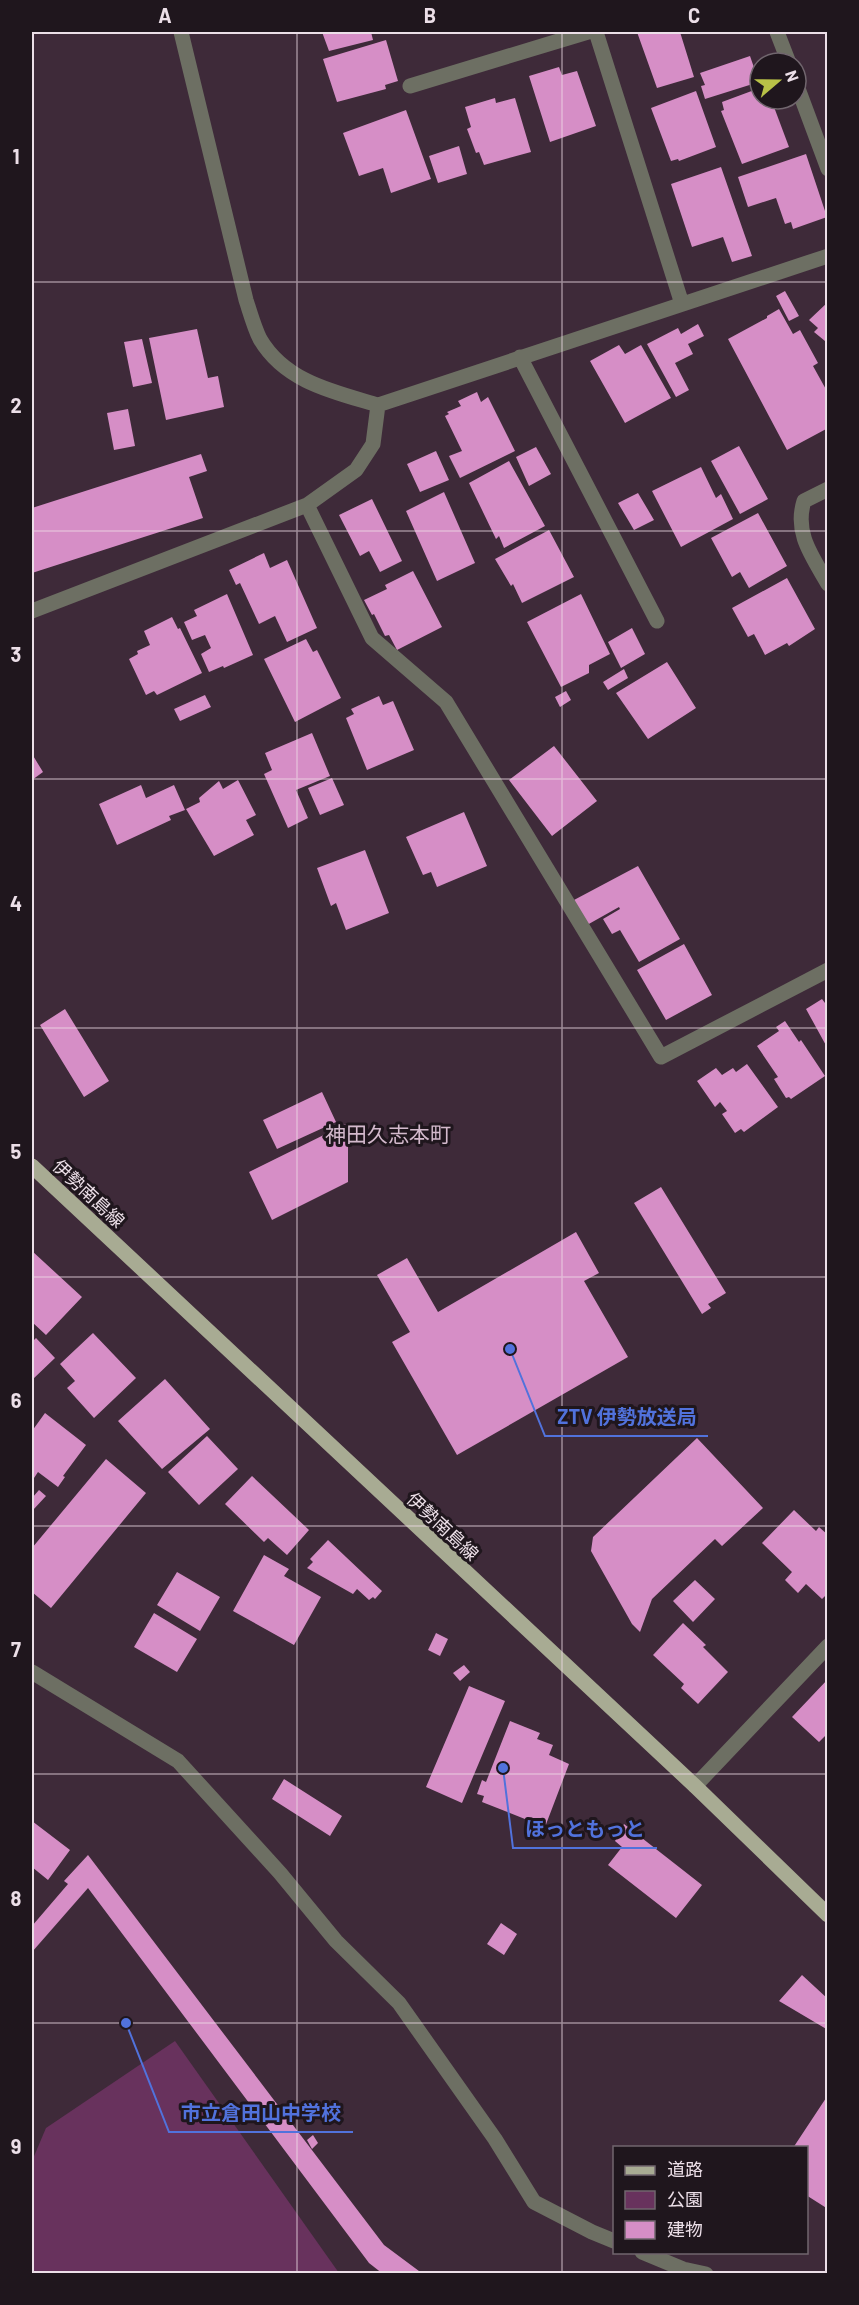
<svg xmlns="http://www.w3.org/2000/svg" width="859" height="2305" viewBox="0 0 859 2305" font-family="Barlow,'Noto Sans JP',sans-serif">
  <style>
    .green { fill: #68325d }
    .building { fill: #d68ec6 }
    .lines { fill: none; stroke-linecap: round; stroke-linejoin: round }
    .street { stroke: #6d6f63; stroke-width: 15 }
    .primary { stroke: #a8ab93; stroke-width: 15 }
    .grid { fill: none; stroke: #ecdfe8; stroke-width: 1.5; stroke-opacity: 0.55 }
    .labels { text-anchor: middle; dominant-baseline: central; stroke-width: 6; stroke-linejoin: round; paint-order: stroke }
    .street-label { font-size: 18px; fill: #ecdfe8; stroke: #1f161d }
    .quarter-label { font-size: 21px; fill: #d3b9cc; stroke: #1f161d }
    .leader { fill: none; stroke: #5172dc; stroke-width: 2 }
    .callout-dot { fill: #5172dc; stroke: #1f161d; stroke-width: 2 }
    .callout-label { font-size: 20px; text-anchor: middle; font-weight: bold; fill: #5172dc; stroke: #1f161d; stroke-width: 6; stroke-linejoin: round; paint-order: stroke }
    .neatline { fill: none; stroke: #ecdfe8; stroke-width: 2 }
    .grid-label { font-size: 20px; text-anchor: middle; font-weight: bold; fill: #ecdfe8 }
  </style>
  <rect width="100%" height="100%" fill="#3e2a39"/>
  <path class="green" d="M175,2041L339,2273H32V2161L46,2128Z"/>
  <path class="building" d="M322,32H371L373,40L329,51Z
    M637,32H680L694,77L657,88Z
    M386,40L398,81L385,85L386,89L337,102L323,59Z
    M750,56L759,82L705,99L701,86L705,85L700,73Z
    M559,67L562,75L577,71L596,126L550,142L529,76Z
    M757,89L760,99H771L789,147L742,164L721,111L724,110L722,102Z
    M696,91L716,147L679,161L678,159L671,161L651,108Z
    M495,98L496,103L515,98L531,152L484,165L479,152L476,153L467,129L471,127L465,107Z
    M406,110L431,179L391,193L383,168L359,176L343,133Z
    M459,146L467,174L438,183L429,156Z
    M806,154L827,217L793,229L791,222L785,224L776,198L748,207L738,177Z
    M721,167L752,256L732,262L723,237L692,247L671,184Z
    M785,291L799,316L789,321L776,296Z
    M828,302V340L825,341L814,332L818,328L809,320Z
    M779,309L793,334L800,330L818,363L813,366L828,393V428L787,450L728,339L767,318V316Z
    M698,324L704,336L688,344L693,354L675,363L689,390L676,397L647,344L678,328L681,334Z
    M197,329L208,378L218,376L224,407L166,420L149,338Z
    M142,339L152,383L133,387L124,342Z
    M619,345L625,354L641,345L671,398L625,423L590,361Z
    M477,392L481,402L488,397L515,451L460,478L449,456L462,451L445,416L449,414L447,412L461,406L458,401Z
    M128,409L135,446L114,450L107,413Z
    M739,446L768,499L740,514L711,461Z
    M536,447L551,474L529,486L516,457Z
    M436,451L449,480L420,492L407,464Z
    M201,454L207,471L189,477L203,518L32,573V508Z
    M509,461L545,526L504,548L499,536L496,539L469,483Z
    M701,467L716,498L721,494L733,519L681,547L652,491Z
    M444,492L475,563L437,581L406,511Z
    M638,493L654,520L634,530L618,503Z
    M372,499L402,561L380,572L369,551L360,556L339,515Z
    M758,513L787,566L749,588L740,572L732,577L711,538Z
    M549,530L574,577L522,603L513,584L511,586L495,559Z
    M264,553L270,568L287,560L317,628L287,642L275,616L259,624L240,583L236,585L229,570Z
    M413,571L442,627L397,650L389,635L385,636L374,614L372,615L364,600L387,589L385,585Z
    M787,578L815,629L789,646L787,643L765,655L754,634L748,637L732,608Z
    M227,594L253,655L224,668L223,666L209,672L201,654L211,648L205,635L192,640L184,622L197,616L194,610Z
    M581,594L610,654L589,665V673L561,687L527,622Z
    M172,617L178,629L180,628L202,673L157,695L154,691L146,695L129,659L138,654L137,651L150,645L144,631Z
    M632,628L645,654L621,668L608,642Z
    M306,639L313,652L317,650L341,698L295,722L264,659Z
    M667,662L696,708L648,739L616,693Z
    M624,669L628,678L608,690L603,682Z
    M566,691L571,700L560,707L555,697Z
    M205,695L211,707L180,721L174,709Z
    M379,696L383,705L393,701L414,750L367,770L346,718L354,714L351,709Z
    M312,733L330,776L296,790L308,818L288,828L264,774L272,770L265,753Z
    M554,746L597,801L552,836L509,780Z
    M32,754L43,772L32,780Z
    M332,778L344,805L320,815L308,788Z
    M238,780L256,815L246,820L254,835L214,856L186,809L200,802L199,798L219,781L223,789Z
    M141,785L146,798L174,785L185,810L169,816L171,820L117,845L99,804Z
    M464,812L487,866L437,887L431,872L423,875L406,837Z
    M365,850L389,913L346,930L336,903L331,906L317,868Z
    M638,866L680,939L639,962L620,930L612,934L603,919L620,909L619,907L587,925L574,900Z
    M684,944L712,995L666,1020L637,970Z
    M822,999L828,1007V1049L806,1009Z
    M65,1009L109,1081L84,1097L40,1025Z
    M785,1021L799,1042L801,1040L825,1076L791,1099L789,1097L786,1098L774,1079L778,1077L757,1046L779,1031L776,1027Z
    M747,1064L778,1107L744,1132L741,1129L735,1133L722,1114L727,1111L720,1102L715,1107L697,1081L716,1068L722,1075L733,1068L736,1072Z
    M322,1092L336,1122L277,1149L263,1120Z
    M348,1123V1182L272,1220L249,1172Z
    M661,1187L726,1293L708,1304L711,1308L702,1314L634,1203Z
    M576,1232L599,1273L584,1281L628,1357L457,1455L392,1342L410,1332L377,1275L407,1258L438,1312Z
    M32,1251L82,1297L46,1335L32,1322Z
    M93,1333L136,1378L94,1418L67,1388L75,1381L60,1364Z
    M36,1338L55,1358L32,1380V1342Z
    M165,1379L210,1429L162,1469L118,1421Z
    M45,1413L86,1445L63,1476L65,1477L58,1487L38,1472L32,1481V1431Z
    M207,1436L238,1469L199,1505L168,1472Z
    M697,1438L763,1508L722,1546L715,1539L652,1599L640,1632L632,1624L591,1551L593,1537Z
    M106,1459L146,1493L51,1608L32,1592V1548Z
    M252,1476L309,1530L287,1555L268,1538L264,1542L225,1504Z
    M39,1490L46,1496L33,1510L32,1498Z
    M794,1510L816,1531L819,1527L828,1535V1593L822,1599L806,1584L798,1593L785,1580L792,1572L762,1543Z
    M328,1540L382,1591L375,1599L373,1597L369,1600L357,1589L353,1594L307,1568L313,1562L310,1559Z
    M264,1555L289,1569L284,1576L321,1597L294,1645L233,1611Z
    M177,1572L220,1597L200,1631L157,1605Z
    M695,1580L715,1599L693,1622L673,1601Z
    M154,1613L197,1639L177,1672L134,1647Z
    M683,1623L706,1645L703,1647L728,1672L698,1704L681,1688L684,1684L653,1655Z
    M436,1633L448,1639L440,1656L428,1650Z
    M464,1665L470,1672L460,1681L453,1673Z
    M828,1679V1733L819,1742L792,1717Z
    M469,1686L505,1701L462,1803L426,1787Z
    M510,1721L540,1733L537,1739L553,1745L549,1755L569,1764L545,1827L482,1802L484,1796L477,1794L482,1780L486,1782Z
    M284,1779L342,1816L330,1836L272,1799Z
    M32,1821L70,1850L48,1880L32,1867Z
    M624,1824L702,1885L676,1918L608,1865L622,1847L615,1841Z
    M88,1855L384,2245L423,2274H383L369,2263L88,1888L32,1952V1926L68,1884L64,1881Z
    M501,1923L517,1934L504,1955L487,1944Z
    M802,1975L828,1999V2030L779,2001Z
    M828,2095V2209L806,2195V2148H793Z
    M313,2135L318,2143L312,2149L307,2140Z"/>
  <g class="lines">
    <path class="street" d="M181,32L246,300C250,312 254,327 260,339C285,382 334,392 378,405
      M596,32L682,304
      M777,32L789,63
      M796,83L828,169
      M410,86L588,32
      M520,357L657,621
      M828,489L804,501C794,533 812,556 828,584
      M307,505L372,638L446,702L661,1057L828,970
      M32,611L307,505L356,470L373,444L378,405L828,256
      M32,1672L178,1761L280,1873L336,1941L399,2003L495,2139L534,2202L592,2232L614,2241
      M695,1786L828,1646
      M642,2252L683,2269L706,2274"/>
    <path class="primary" d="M32,1166L695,1786L828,1915"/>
  </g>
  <path class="grid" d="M297,32V2274M562,32V2274M32,282H828M32,531H828M32,779H828M32,1028H828M32,1277H828M32,1526H828M32,1774H828M32,2023H828"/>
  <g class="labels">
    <g class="street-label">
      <text transform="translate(89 1193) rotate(43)">伊勢南島線</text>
      <text transform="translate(443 1526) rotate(43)">伊勢南島線</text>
    </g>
    <g class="quarter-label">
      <text x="388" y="1133">神田久志本町</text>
    </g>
  </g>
  <path class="leader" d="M510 1349L545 1436H708M503 1768L513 1848H657M126 2023L169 2132H353"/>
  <g class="callout-dot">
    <circle cx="510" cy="1349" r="6"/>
    <circle cx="503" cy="1768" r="6"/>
    <circle cx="126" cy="2023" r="6"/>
  </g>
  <g class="callout-label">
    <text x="627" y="1424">ZTV 伊勢放送局</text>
    <text x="585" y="1836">ほっともっと</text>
    <text x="261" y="2120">市立倉田山中学校</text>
  </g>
  <rect width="859" height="2305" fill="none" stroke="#1f161d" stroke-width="66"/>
  <rect x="613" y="2146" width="195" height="108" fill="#1f161d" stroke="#71666e" stroke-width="1.5"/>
  <rect x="625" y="2166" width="30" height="9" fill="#a8ab93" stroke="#71666e" stroke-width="1.5"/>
  <text x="667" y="2176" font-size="18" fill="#ecdfe8">道路</text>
  <rect x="625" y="2191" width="30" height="18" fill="#68325d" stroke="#71666e" stroke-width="1.5"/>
  <text x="667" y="2206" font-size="18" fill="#ecdfe8">公園</text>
  <rect x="625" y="2221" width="30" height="18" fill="#d68ec6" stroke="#71666e" stroke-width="1.5"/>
  <text x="667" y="2236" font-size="18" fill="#ecdfe8">建物</text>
  <g transform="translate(778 81) rotate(70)"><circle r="28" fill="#1f161d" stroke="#71666e" stroke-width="1.5"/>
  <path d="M0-4.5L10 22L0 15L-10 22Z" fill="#b8c147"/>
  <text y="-9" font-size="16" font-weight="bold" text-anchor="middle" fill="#ecdfe8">N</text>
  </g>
  <rect x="33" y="33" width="793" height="2239" class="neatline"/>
  <g class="grid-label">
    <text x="165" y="23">A</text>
    <text x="430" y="23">B</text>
    <text x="694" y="23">C</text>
    <text x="16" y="164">1</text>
    <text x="16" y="413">2</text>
    <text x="16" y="662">3</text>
    <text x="16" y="911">4</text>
    <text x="16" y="1159">5</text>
    <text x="16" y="1408">6</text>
    <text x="16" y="1657">7</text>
    <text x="16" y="1906">8</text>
    <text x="16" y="2154">9</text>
  </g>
</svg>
